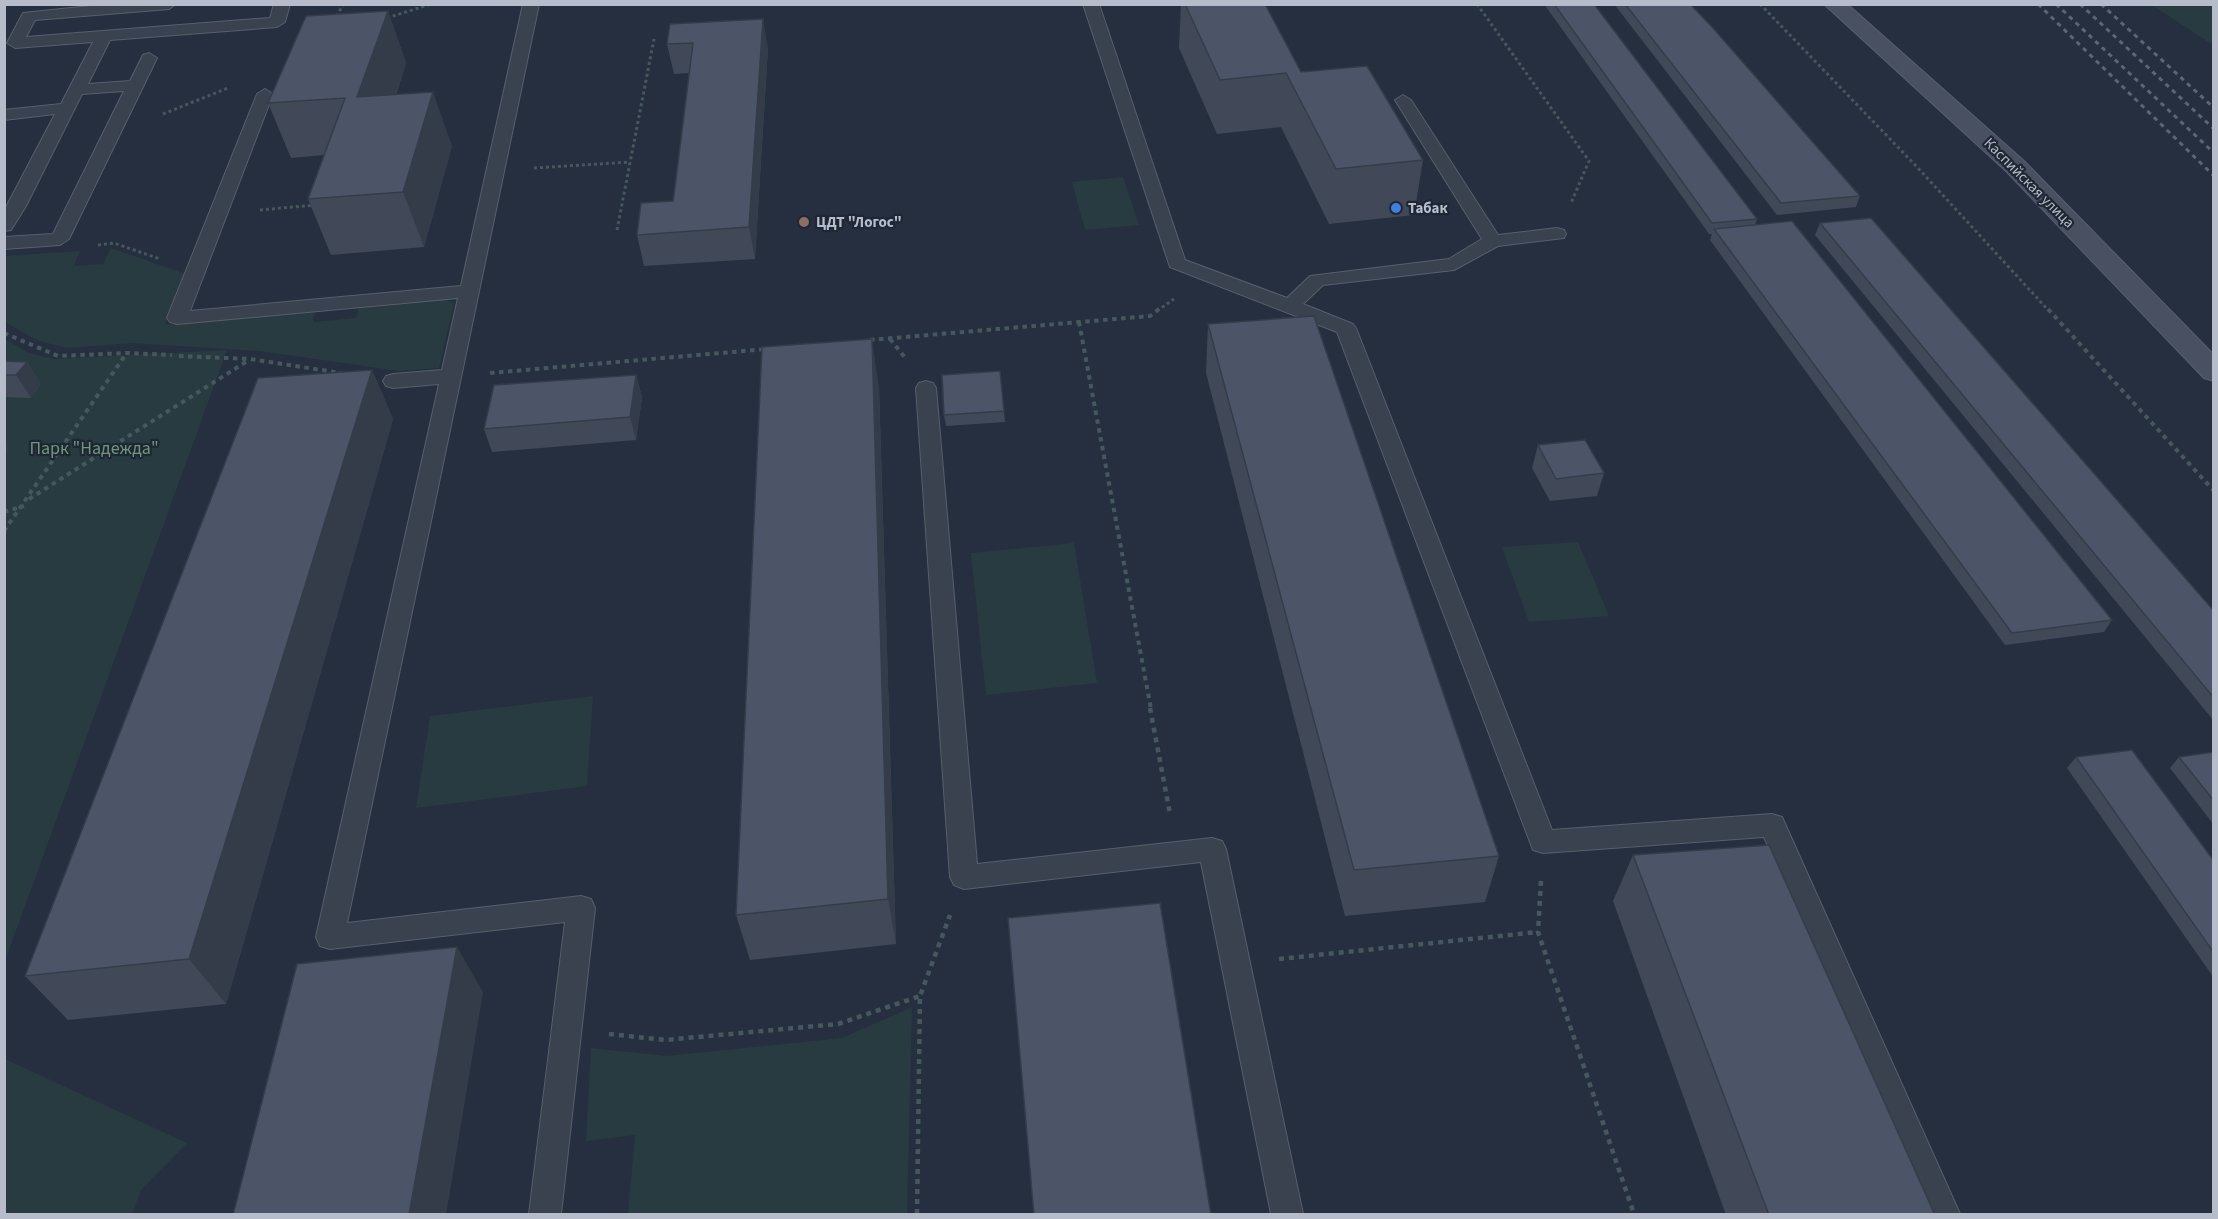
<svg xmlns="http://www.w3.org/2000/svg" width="2218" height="1219" viewBox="0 0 2218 1219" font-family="'Source Sans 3',sans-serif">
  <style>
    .green { fill: #283b40 }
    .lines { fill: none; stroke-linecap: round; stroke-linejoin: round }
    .service-casing { stroke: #585f6c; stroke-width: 2 }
    .secondary-casing { stroke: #585f6c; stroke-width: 2 }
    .path-far2 { stroke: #46585d; stroke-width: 3; stroke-dasharray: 3 3; stroke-linecap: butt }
    .path-far1 { stroke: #46585d; stroke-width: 4; stroke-dasharray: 4.5 4.5; stroke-linecap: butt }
    .path { stroke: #46585d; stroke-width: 4.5; stroke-dasharray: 5 5; stroke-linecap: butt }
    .service { fill: #3a414f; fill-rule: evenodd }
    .secondary { fill: #485062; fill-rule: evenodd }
    .rail { stroke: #5c6576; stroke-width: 3; stroke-dasharray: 4.5 4.5; stroke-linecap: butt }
    .wall { fill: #414959 }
    .shaded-wall { fill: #353c49 }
    .building { fill: #4c5568; stroke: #353c49; stroke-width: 1.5 }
    .shop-dot { fill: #3f7fe0; stroke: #1f2634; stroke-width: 2 }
    .education-dot { fill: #8d6e63; stroke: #1f2634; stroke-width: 2 }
    .labels { text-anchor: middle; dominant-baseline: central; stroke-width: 4.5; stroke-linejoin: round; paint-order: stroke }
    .far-street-label { font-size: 15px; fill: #b6bcc9; stroke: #1f2634 }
    .far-poi-label { font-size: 15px; font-weight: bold; fill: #b6bcc9; stroke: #1f2634; text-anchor: start }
    .park-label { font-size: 18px; fill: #6e997b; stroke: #1f2634 }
  </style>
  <rect width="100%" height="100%" fill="#262f3f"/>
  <path class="green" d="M2152,5H2213V45Z
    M1123,177L1139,225L1085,230L1072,182Z
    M111,248L186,274L165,325L315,312L313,322L356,318L359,308L444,299L454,303L439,368L399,371L260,351L132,343L68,348L38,341L5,322V256L80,251L74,266L103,264Z
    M5,339L29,353L54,359L227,350L5,961Z
    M1578,542L1609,616L1529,622L1502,547Z
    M1074,543L1097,683L986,695L971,553Z
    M593,696L587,786L416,808L430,716Z
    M912,1007L907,1214H628L635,1135L586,1141L591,1048L666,1056L842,1038Z
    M5,1059L187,1143L141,1190L132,1214H5Z"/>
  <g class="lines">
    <g class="service-casing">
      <path id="service" d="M109,4H176L169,9L35,20L26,37L270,18L274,4H290L285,22L277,27L110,40L88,84L130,81L143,55L149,53L157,58L69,239L60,245L4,249V237L53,234L124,91L82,94L26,206L11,230L4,231V211L55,114L4,120V110L61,104L93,42L15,48L7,43L23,13Z
        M523,4H539L347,923L581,896L591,899L595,908L561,1214H529L565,922L330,949L320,946L316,937L439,384L393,388L386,386L383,381L386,376L393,374L442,370L458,298L177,324L170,322L167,318L257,94L265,89L273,94L190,311L461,286Z
        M1083,4H1099L1185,260L1287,298L1310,276L1449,259L1482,239L1395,100L1403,95L1411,100L1498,235L1557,228L1564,230L1566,234L1564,238L1498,246L1454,270L1323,285L1303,304L1353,324L1356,328L1552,830L1772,814L1782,817L1960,1214H1928L1764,837L1543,853L1533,850L1337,332L1170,267Z
        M926,381L933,383L936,388L977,864L1212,838L1222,841L1226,849L1303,1214H1271L1201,862L964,889L954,885L950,877L916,388L919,383Z"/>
    </g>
    <g class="secondary-casing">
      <path id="secondary" d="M1824,4H1847L2024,161L2214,355V381L2204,378L2006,171Z"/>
    </g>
    <path class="path-far2" d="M1477,4L1589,161L1571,203
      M1760,4L1918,168L2049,311
      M336,16L344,4
      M387,18L431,4
      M163,114L228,88
      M534,168L630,162
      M260,210L315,205
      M617,230L654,39
      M98,245L114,243L160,259
      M1157,311L1174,299"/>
    <path class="path-far1" d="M2048,309L2214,491
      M1079,322L1151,709
      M4,333L58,356L127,353L172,355
      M890,339L907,360
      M870,340L1150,316L1159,309
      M179,356L250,359L341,373
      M490,373L767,349
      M29,499L249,360
      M4,512L24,506
      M4,531L126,354"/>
    <path class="path" d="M1150,708L1170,814
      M1541,881L1538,932L1634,1214
      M1279,959L1538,932
      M609,1034L665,1040L838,1024L920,996
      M917,1214L920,996L950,915"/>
    <use href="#service" class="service"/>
    <use href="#secondary" class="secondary"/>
    <path class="rail" d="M2038,4L2214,176
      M2056,4L2214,153
      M2080,4L2214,129
      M2101,4L2214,108"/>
  </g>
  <path class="wall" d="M1181,4H1265L1301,72L1423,160L1414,215L1329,224L1281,127L1217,134L1179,48Z
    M1544,4H1594L1757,219L1755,225L2112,620L2104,632L2005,645L1710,240L1712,234H1709Z
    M1614,4H1690L1860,196L1856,207L1777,215Z
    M388,11L406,63L396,95L452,146L424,247L331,255L308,199L324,155L291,158L268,103Z
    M670,24L768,48L755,259L644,266L637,235L673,201L689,73L674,74L667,44Z
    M1820,223L2214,611V721L1815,235Z
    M1208,324L1499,856L1485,902L1345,916L1206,373Z
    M4,361L27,362L41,384L31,398L4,397Z
    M372,370L393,419L226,1004L68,1020L25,976Z
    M636,375L642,397L636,440L492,452L484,429Z
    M879,388L896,944L750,960L736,915Z
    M1004,411L1005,422L946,426L944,415Z
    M1538,445L1604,473L1597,496L1550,501L1532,468Z
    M2214,752V825L2170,768L2179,757Z
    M2076,757L2214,861V978L2067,768Z
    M1633,855L1935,1215H1726L1613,901Z"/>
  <path class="shaded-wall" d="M388,11L406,63L377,151L357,97Z
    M763,19L768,48L755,259L749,227Z
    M433,92L452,146L424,247L403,192Z
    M872,339L879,388L896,944L888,899Z
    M27,362L41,384L31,398L16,375Z
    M372,370L393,419L226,1004L189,959Z
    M636,375L642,397L636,440L630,417Z
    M4,442L8,448L4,456Z
    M457,947L483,992L446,1215H409Z"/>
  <path class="building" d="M1185,4H1265L1301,72L1367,66L1423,160L1336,169L1286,73L1220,80Z
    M1554,4H1594L1757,219L1712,223Z
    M1625,4H1690L1713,28L1860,196L1781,203Z
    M388,11L357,97L433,92L403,192L308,199L345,98L268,103L306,16Z
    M763,19L749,227L637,235L641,203L673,201L674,195L693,43L667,44L670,24Z
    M1871,218L2214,611V698L1820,223Z
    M1792,221L2112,620L2012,633L1714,229Z
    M1314,316L1499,856L1354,870L1208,324Z
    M872,339L888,899L736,915L762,347Z
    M4,361L27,362L16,375H4Z
    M372,370L189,959L25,976L258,378Z
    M1000,371L1004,411L944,415L942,375Z
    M636,375L630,417L484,429L494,385Z
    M1585,440L1604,473L1556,479L1538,445Z
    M2132,750L2214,861V953L2076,757Z
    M2214,752V801L2179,757Z
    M1769,845L1935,1215H1769L1633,855Z
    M1160,903L1211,1215H1034L1008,918Z
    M457,947L409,1215H233L297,964Z"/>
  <circle class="shop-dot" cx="1396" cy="208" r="6"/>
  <circle class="education-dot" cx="804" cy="222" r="6"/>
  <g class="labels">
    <g class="far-street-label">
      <text transform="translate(2029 183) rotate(45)">Каспийская улица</text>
    </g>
    <g class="far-poi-label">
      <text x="1408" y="208">Табак</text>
      <text x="816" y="222">ЦДТ "Логос"</text>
    </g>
    <g class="park-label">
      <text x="94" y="448">Парк "Надежда"</text>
    </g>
  </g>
  <rect width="2218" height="1219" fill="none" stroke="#b6bcc9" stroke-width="12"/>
</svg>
